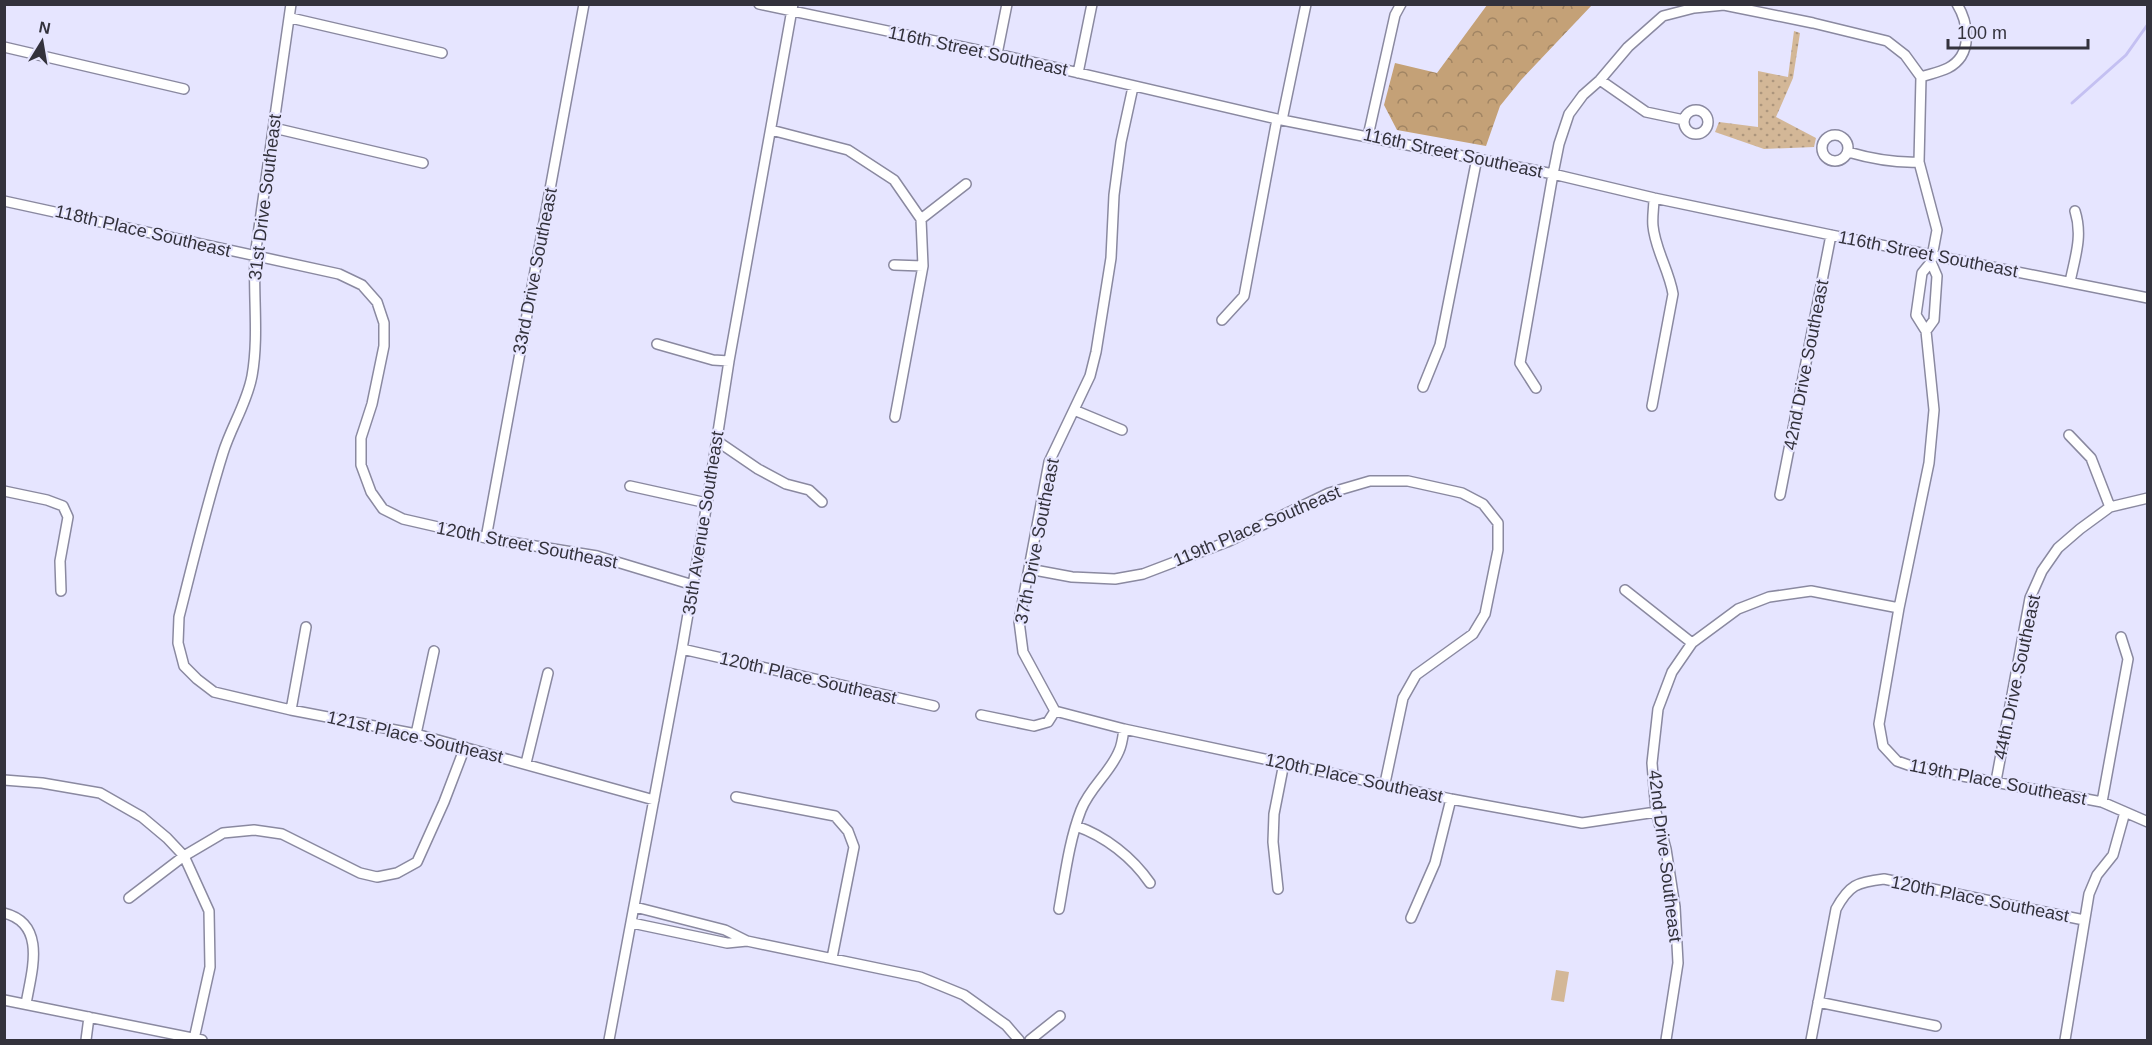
<svg xmlns="http://www.w3.org/2000/svg" width="2152" height="1045" viewBox="0 0 2152 1045" font-family="Helvetica,sans-serif">
  <style>
    .grass { fill: #d3b797 }
    .forest { fill: url(#forest-crowns) }
    .park { fill: url(#park-dots) }
    .lines { fill: none; stroke-linecap: round; stroke-linejoin: round }
    .stream { stroke: #c4c0f2; stroke-width: 3 }
    .minor-casing { stroke: #8a89a0; stroke-width: 12 }
    .minor { stroke: #fff; stroke-width: 9 }
    .labels { text-anchor: middle; dominant-baseline: central; stroke-width: 4.5; stroke-linejoin: round; paint-order: stroke }
    .street-label { font-size: 18px; fill: #33323c; stroke: #e6e5ff }
  </style>
  <defs>
    <pattern id="forest-crowns" width="20" height="18" patternUnits="userSpaceOnUse" patternTransform="scale(1.5)"><rect width="20" height="18" fill="#c4a177"/><path d="M2 6a3 3 0 1 1 6 0M12 15a3 3 0 1 1 6 0" fill="none" stroke="#a08463"/></pattern>
    <pattern id="park-dots" width="8" height="8" patternUnits="userSpaceOnUse" patternTransform="scale(1.5)"><rect width="8" height="8" fill="#d3b797"/><path d="M2 2h.1M6 6h.1" fill="none" stroke="#ac957c" stroke-width="1.8" stroke-linecap="round"/></pattern>
  </defs>
  <rect width="100%" height="100%" fill="#e6e5ff"/>
  <path class="grass" d="M1556,970L1569,972L1564,1002L1551,1000Z"/>
  <path class="forest" d="M1487,5H1592L1521,80L1500,106L1486,146L1397,130L1384,105L1395,63L1437,73Z"/>
  <path class="park" d="M1794,31L1800,33L1793,78L1776,117L1816,138L1814,147L1764,149L1715,132L1719,122L1758,127V71L1788,77Z"/>
  <g class="lines">
    <path class="stream" d="M2072,103L2126,55L2148,24"/>
    <g class="minor-casing">
      <path id="minor" d="M291,4L255,256C253,296 259,337 252,376C247,403 231,427 223,453C206,507 193,562 179,617L178,643L184,666L197,679L214,692L291,710L416,734L654,800
        M759,4L997,54L1277,119L1553,174L1654,198L1831,235L2148,298
        M291,18L442,53
        M4,47L184,89
        M997,54L1007,4
        M1078,73L1092,4
        M1921,77L1919,162L1937,230L1931,262L1937,276L1934,320L1926,331
        M1921,77C1930,74 1940,72 1948,68C1973,55 1969,24 1957,4
        M1600,80L1646,112L1684,120
        M1684 122a12 12 0 1 1 24 0a12 12 0 1 1-24 0Z
        M1282,120L1306,4
        M274,128L423,163
        M771,130L848,150L894,180L921,219L923,266L895,417
        M1822 148a13 13 0 1 1 26 0a13 13 0 1 1-26 0Z
        M1368,136L1395,15L1401,4
        M1848,152C1872,159 1894,163 1919,162
        M4,201L339,274L362,285L377,302L384,323V346L372,404L361,438V465L371,492L383,509L403,519L486,538L597,556L693,585
        M921,219L966,184
        M1931,262L1922,273L1916,315L1926,331L1934,410L1929,463L1899,608L1879,724L1883,746L1897,761L1914,767L2102,802L2148,822
        M894,265L923,266
        M2070,282C2075,257 2083,236 2075,211
        M1222,320L1244,296L1277,119
        M657,344L713,360L729,361
        M1423,387L1440,345L1477,158
        M1536,388L1520,363L1553,174L1559,144L1569,114L1583,95L1600,80L1628,47L1663,16L1694,8L1724,5L1813,23L1887,41L1905,55L1921,77
        M1652,406L1673,294C1669,270 1655,249 1653,226C1652,217 1654,207 1654,198
        M1074,410L1122,430
        M2069,435L2091,458L2110,507
        M717,441L758,469L786,484L809,490L822,502
        M630,486L707,503
        M4,491L47,500L63,506L68,517L60,561L61,591
        M1780,495L1831,235
        M486,538L584,4
        M1029,569L1072,577L1115,579L1143,574L1227,542L1329,493L1370,481H1408L1462,493L1483,504L1498,523V550L1485,614L1473,634L1416,675L1403,698L1385,783
        M1625,590L1692,643
        M682,649L934,706
        M291,710L306,627
        M1055,711L1023,652L1019,621L1049,462L1090,376L1096,352L1111,258L1114,195L1121,142L1133,87
        M1055,711L1124,729L1451,799L1582,823L1656,812
        M981,715L1034,726L1048,722L1055,711
        M416,734L434,651
        M526,763L548,673
        M4,780L42,783L100,793L142,817L167,838L184,856L223,833L254,830L282,834L360,873L377,877L397,873L417,862L444,802L465,747
        M1996,781L2030,598L2042,571L2058,548L2080,529L2110,507L2148,498
        M736,797L835,816L848,831L854,847L832,958
        M2102,802L2128,659L2121,637
        M1076,826C1105,836 1132,857 1150,883
        M1278,889L1273,842L1274,814L1284,763
        M129,898L184,856L209,911L210,967L194,1039
        M635,907L725,930L747,941
        M1059,909C1065,876 1069,841 1081,810C1090,787 1110,773 1119,751C1122,745 1123,736 1124,729
        M4,913C48,924 31,973 26,1004
        M1411,918L1435,863L1451,799
        M632,923L727,943L747,941L920,977L964,995L1006,1025L1019,1040
        M4,1000L202,1040
        M1818,1002L1936,1026
        M86,1040L89,1017
        M609,1040L682,649L707,503L729,361L793,4
        M1030,1040L1060,1016
        M1666,1040L1678,963L1675,907L1666,849L1656,812L1652,763L1658,709L1672,672L1692,643L1738,609L1769,597L1811,591L1899,608
        M1811,1040L1836,909C1849,885 1857,882 1884,879L2084,920
        M2065,1040L2089,894L2097,875L2113,855L2125,812"/>
    </g>
    <use href="#minor" class="minor"/>
  </g>
  <g class="labels">
    <g class="street-label">
      <text transform="translate(978 51) rotate(12)">116th Street Southeast</text>
      <text transform="translate(1453 153) rotate(12)">116th Street Southeast</text>
      <text transform="translate(265 197) rotate(-83)">31st Drive Southeast</text>
      <text transform="translate(143 231) rotate(13)">118th Place Southeast</text>
      <text transform="translate(1928 254) rotate(11)">116th Street Southeast</text>
      <text transform="translate(535 271) rotate(-79)">33rd Drive Southeast</text>
      <text transform="translate(1806 365) rotate(-79)">42nd Drive Southeast</text>
      <text transform="translate(703 523) rotate(-81)">35th Avenue Southeast</text>
      <text transform="translate(1257 526) rotate(-23)">119th Place Southeast</text>
      <text transform="translate(1037 541) rotate(-79)">37th Drive Southeast</text>
      <text transform="translate(527 545) rotate(11)">120th Street Southeast</text>
      <text transform="translate(2017 677) rotate(-78)">44th Drive Southeast</text>
      <text transform="translate(808 678) rotate(13)">120th Place Southeast</text>
      <text transform="translate(415 737) rotate(13)">121st Place Southeast</text>
      <text transform="translate(1354 778) rotate(12)">120th Place Southeast</text>
      <text transform="translate(1998 782) rotate(11)">119th Place Southeast</text>
      <text transform="translate(1665 856) rotate(83)">42nd Drive Southeast</text>
      <text transform="translate(1980 899) rotate(11)">120th Place Southeast</text>
    </g>
  </g>
  <rect width="2152" height="1045" fill="none" stroke="#33323c" stroke-width="12"/>
  <g transform="translate(42 42) rotate(11)" stroke="#e6e5ff" stroke-width="4.5" paint-order="stroke">
  <path d="M0-4.5L10 22L0 15L-10 22Z" fill="#33323c"/>
  <text y="-9" font-size="16" font-weight="bold" text-anchor="middle" fill="#33323c">N</text>
  </g>
  <path d="M1948 39v9h140v-9" fill="none" stroke="#33323c" stroke-width="3"/>
  <text x="1957" y="39" font-size="18" fill="#33323c" stroke="#e6e5ff" stroke-width="4.5" paint-order="stroke">100 m</text>
</svg>
